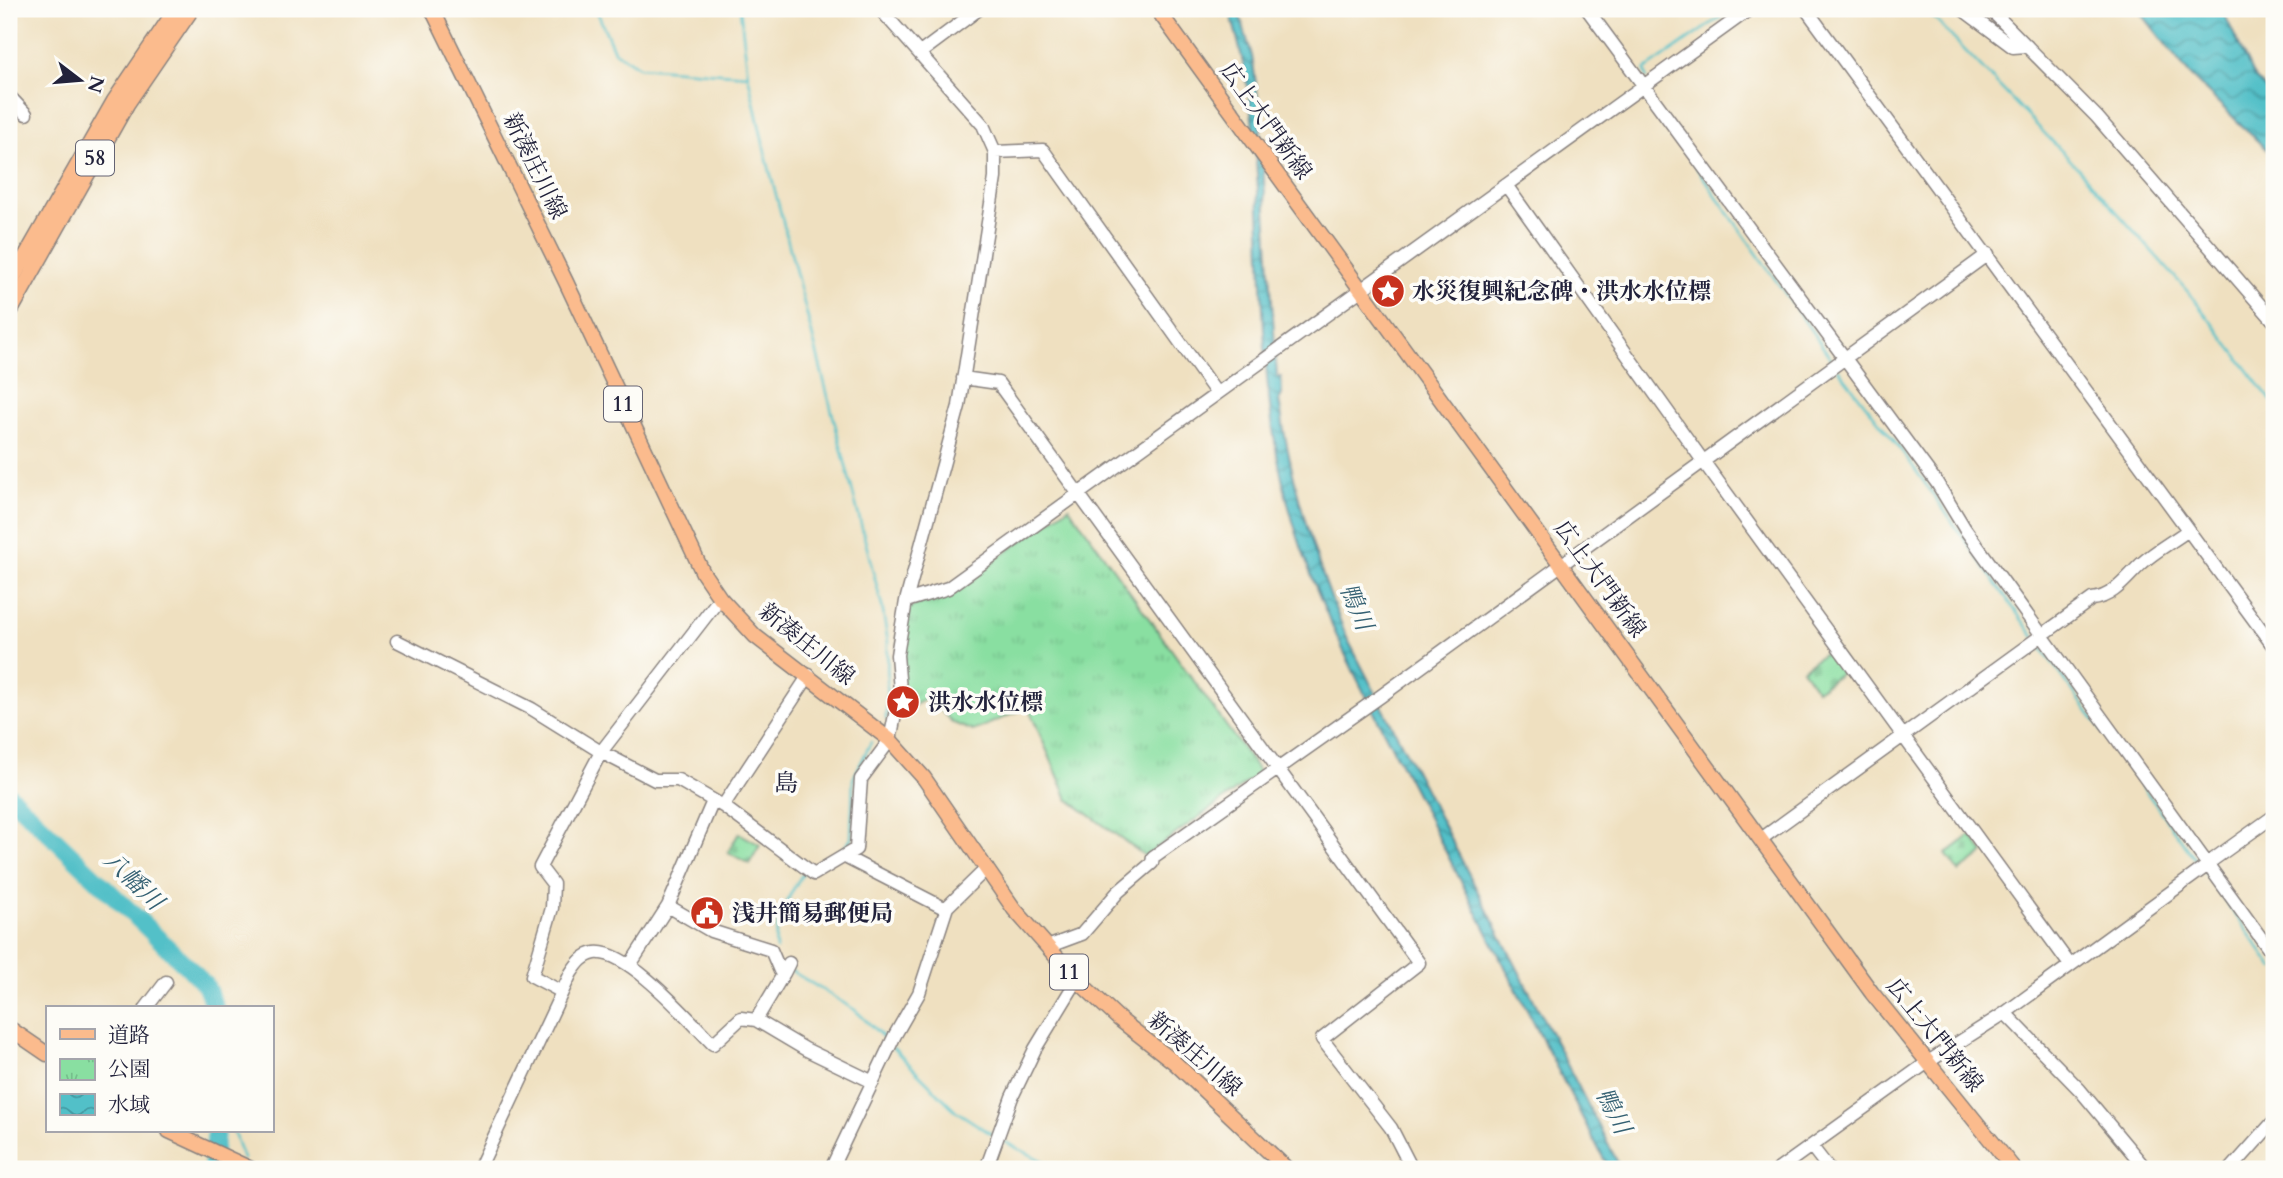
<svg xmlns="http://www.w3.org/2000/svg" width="2283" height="1178" viewBox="0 0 2283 1178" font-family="Cardo,'Noto Serif JP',serif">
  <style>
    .cemetery { fill: url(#cemetery-stones); stroke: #56806e; stroke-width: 2 }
    .park { fill: url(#park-tufts); stroke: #56806e; stroke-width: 2 }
    .water { fill: url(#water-waves); stroke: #3a7182; stroke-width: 2 }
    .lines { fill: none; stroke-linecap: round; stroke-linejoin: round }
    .stream { stroke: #52c0c8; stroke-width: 2.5 }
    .river { stroke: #52c0c8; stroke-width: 18 }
    .minor-casing { stroke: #88817e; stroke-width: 15 }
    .major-casing { stroke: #88817e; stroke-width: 17 }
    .minor { stroke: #fff; stroke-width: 12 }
    .major { stroke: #fbbb8d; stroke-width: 14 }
    .labels { text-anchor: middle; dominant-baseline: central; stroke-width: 7; stroke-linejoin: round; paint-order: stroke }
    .shield { fill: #fdfcf7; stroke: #646373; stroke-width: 2 }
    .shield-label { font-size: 21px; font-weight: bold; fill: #22223b }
    .street-label { font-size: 23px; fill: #22223b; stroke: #fdfcf7 }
    .poi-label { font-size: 23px; font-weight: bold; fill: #22223b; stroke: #fdfcf7; text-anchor: start }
    .water-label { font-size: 24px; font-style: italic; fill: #356173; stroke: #fdfcf7 }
    .neighbourhood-label { font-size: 24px; fill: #22223b; stroke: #fdfcf7 }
  </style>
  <defs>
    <pattern id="cemetery-stones" width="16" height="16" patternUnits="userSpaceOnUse" patternTransform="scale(1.75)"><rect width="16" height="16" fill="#89dfa1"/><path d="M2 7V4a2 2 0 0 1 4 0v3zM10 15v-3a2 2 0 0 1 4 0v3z" fill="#76bf8c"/></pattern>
    <pattern id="park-tufts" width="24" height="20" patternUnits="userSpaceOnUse" patternTransform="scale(1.75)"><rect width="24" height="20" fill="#89dfa1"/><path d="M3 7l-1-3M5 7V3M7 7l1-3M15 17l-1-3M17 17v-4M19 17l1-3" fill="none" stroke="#76bf8c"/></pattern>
    <pattern id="water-waves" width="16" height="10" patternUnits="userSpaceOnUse" patternTransform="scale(1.75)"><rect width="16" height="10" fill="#52c0c8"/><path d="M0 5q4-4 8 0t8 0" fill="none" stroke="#449ca4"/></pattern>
  </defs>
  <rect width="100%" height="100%" fill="#fdfcf7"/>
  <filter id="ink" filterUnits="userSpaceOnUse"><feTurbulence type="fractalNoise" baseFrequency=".0143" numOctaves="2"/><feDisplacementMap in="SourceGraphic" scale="14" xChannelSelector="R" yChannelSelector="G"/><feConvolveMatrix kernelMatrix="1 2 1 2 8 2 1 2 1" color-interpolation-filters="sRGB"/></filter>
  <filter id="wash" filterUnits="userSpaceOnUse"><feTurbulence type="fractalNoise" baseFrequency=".00686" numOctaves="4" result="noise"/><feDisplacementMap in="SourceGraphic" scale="28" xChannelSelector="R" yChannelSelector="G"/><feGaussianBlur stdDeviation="1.57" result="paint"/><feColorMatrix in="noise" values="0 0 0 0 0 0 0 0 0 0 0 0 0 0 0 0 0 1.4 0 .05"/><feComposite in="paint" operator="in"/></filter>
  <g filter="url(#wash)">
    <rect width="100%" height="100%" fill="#efe0c0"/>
    <path class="cemetery" d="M1833,647L1848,668L1817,690L1802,669Z
      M739,833L760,845L749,864L728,852Z
      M1971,835L1984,853L1959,872L1946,854Z"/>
    <path class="park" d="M1069,507L1260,773L1145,856L1068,799L1028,707L973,731L953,723L928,698L896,714L899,612L951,591Z"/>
    <path class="water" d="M1229,9H1238L1252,56L1259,105L1277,377H1281L1282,395L1279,400C1291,484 1314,560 1347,638L1621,1169H1609L1578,1109C1522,1001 1467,892 1411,784C1361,687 1309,594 1284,487C1246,330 1278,163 1229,9Z
      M2138,9H2222L2254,77L2274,98V157L2190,75Z"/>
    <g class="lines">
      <path class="stream" d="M596,9L614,51L639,67L748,75
        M740,9L748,75L765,152L882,606L888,642L886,719
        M1925,9L2076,166L2189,293L2274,404
        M1647,78L1645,70L1732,9
        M1689,157L1832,360
        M1838,369L1907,458L2034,637
        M2038,643L2201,867
        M813,866L843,849L851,839L853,779L871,742
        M2205,872L2274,969
        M776,949C772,925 791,891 804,872
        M790,970L855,1010L886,1040
        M893,1048L956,1111L993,1135
        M233,1131L243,1159
        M1001,1140L1059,1169"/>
      <path class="river" d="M9,795L189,968L206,986L215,1008
        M212,1169L216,1131"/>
    </g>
  </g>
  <g filter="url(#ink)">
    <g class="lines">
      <g class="minor-casing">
        <path id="minor" d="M1587,9L1937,483L1965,529L2274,956
          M1806,9L2274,647
          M1962,9L2013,47L2027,46
          M1990,9L2097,117L2274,321
          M920,53L979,9
          M9,96L26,114
          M995,152L1043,150L1217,394
          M1506,185L1703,461L2070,965
          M963,378L998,383L1419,963L1322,1039L1391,1128L1412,1169
          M906,601L948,588L1750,9
          M397,641L532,709L601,752L655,780H678L723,806L814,874L856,849L861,779L890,740L900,690L897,655L906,601L959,406L995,178V152L983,125L880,9
          M723,806L809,675
          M1761,839L2092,599C2114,597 2127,577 2141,564C2155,551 2172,542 2187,531
          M845,857L946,909
          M2207,864L2274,816
          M668,906L711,931L771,950L780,971L784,973L789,963
          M1047,947L1082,934L1118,892L1152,863L1153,857L1381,696L1988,254
          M630,965L668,906L713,801
          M562,992L532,976L552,908L553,884L540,867L601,752L720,598
          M146,1008L166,982
          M2005,1013L2080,1090L2146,1169
          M756,1020L784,973
          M1812,1147L1829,1169
          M479,1169L571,973C577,964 583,955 595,953C628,949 690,1021 713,1044L741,1018L756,1020L805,1049L873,1082
          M831,1169L895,1035L919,993L947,907L987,868
          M986,1169L1012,1097L1035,1049L1077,980
          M1779,1169L1928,1062L2005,1013L2208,865
          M2231,1169L2274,1121"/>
      </g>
      <g class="major-casing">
        <path id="major" d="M432,9L566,282L703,573L720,598L755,636L890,740L924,778L1014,909L1077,980L1119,1019L1174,1062L1287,1169
          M1157,9L1872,993L2014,1169
          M9,285L114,101L176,9
          M9,314L127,104L192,9
          M9,1028L47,1054
          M169,1131L251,1169"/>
      </g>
      <use href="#minor" class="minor"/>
      <use href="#major" class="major"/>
    </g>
  </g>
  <defs>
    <g id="sight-disc" transform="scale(1.75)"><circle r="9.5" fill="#c8321e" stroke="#fdfcf7"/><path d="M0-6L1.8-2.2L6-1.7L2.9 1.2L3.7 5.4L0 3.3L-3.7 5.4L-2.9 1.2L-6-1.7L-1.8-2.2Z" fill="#fff"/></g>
    <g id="civic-disc" transform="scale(1.75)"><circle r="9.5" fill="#c8321e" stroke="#fdfcf7"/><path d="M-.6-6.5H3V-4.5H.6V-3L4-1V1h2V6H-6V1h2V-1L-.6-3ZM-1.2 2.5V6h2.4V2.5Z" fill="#fff"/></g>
  </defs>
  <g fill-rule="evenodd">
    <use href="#sight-disc" x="1388" y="291"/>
    <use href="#sight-disc" x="903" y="702"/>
    <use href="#civic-disc" x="707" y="913"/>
  </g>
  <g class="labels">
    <g class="shield">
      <rect x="76" y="140.5" width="38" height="35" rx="5"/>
      <rect x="604" y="386.5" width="38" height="35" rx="5"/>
      <rect x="1050" y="954.5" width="38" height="35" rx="5"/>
    </g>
    <g class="shield-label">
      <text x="95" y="158">58</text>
      <text x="623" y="404">11</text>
      <text x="1069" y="972">11</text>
    </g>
    <g class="street-label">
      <text transform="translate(1266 121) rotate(54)">広上大門新線</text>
      <text transform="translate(535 166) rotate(64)">新湊庄川線</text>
      <text transform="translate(1600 579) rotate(54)">広上大門新線</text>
      <text transform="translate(807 644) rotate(39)">新湊庄川線</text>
      <text transform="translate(1935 1035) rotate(51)">広上大門新線</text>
      <text transform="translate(1195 1054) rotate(41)">新湊庄川線</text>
    </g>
    <g class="poi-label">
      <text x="1412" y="291">水災復興紀念碑・洪水水位標</text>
      <text x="928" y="702">洪水水位標</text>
      <text x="732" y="913">浅井簡易郵便局</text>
    </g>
    <g class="water-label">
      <text transform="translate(1356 607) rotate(67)">鴨川</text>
      <text transform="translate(133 881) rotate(44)">八幡川</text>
      <text transform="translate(1613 1111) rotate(63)">鴨川</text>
    </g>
    <g class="neighbourhood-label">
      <text x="786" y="783">島</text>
    </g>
  </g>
  <rect width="2283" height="1178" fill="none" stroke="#fdfcf7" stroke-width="35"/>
  <rect x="46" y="1006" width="228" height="126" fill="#fdfcf7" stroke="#a5a5ac" stroke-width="2"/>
  <rect x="60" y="1029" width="35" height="10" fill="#fbbb8d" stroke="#a5a5ac" stroke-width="2"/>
  <text x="108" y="1042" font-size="21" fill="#22223b">道路</text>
  <rect x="60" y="1059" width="35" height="21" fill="url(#park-tufts)" stroke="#a5a5ac" stroke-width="2"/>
  <text x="108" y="1076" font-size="21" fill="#22223b">公園</text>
  <rect x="60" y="1094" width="35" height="21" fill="url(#water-waves)" stroke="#a5a5ac" stroke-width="2"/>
  <text x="108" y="1112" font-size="21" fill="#22223b">水域</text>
  <g transform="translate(80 80) rotate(106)" stroke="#fdfcf7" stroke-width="5" paint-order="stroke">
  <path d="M0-5L12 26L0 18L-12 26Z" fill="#22223b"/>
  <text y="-10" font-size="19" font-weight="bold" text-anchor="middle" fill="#22223b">N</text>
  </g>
</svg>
